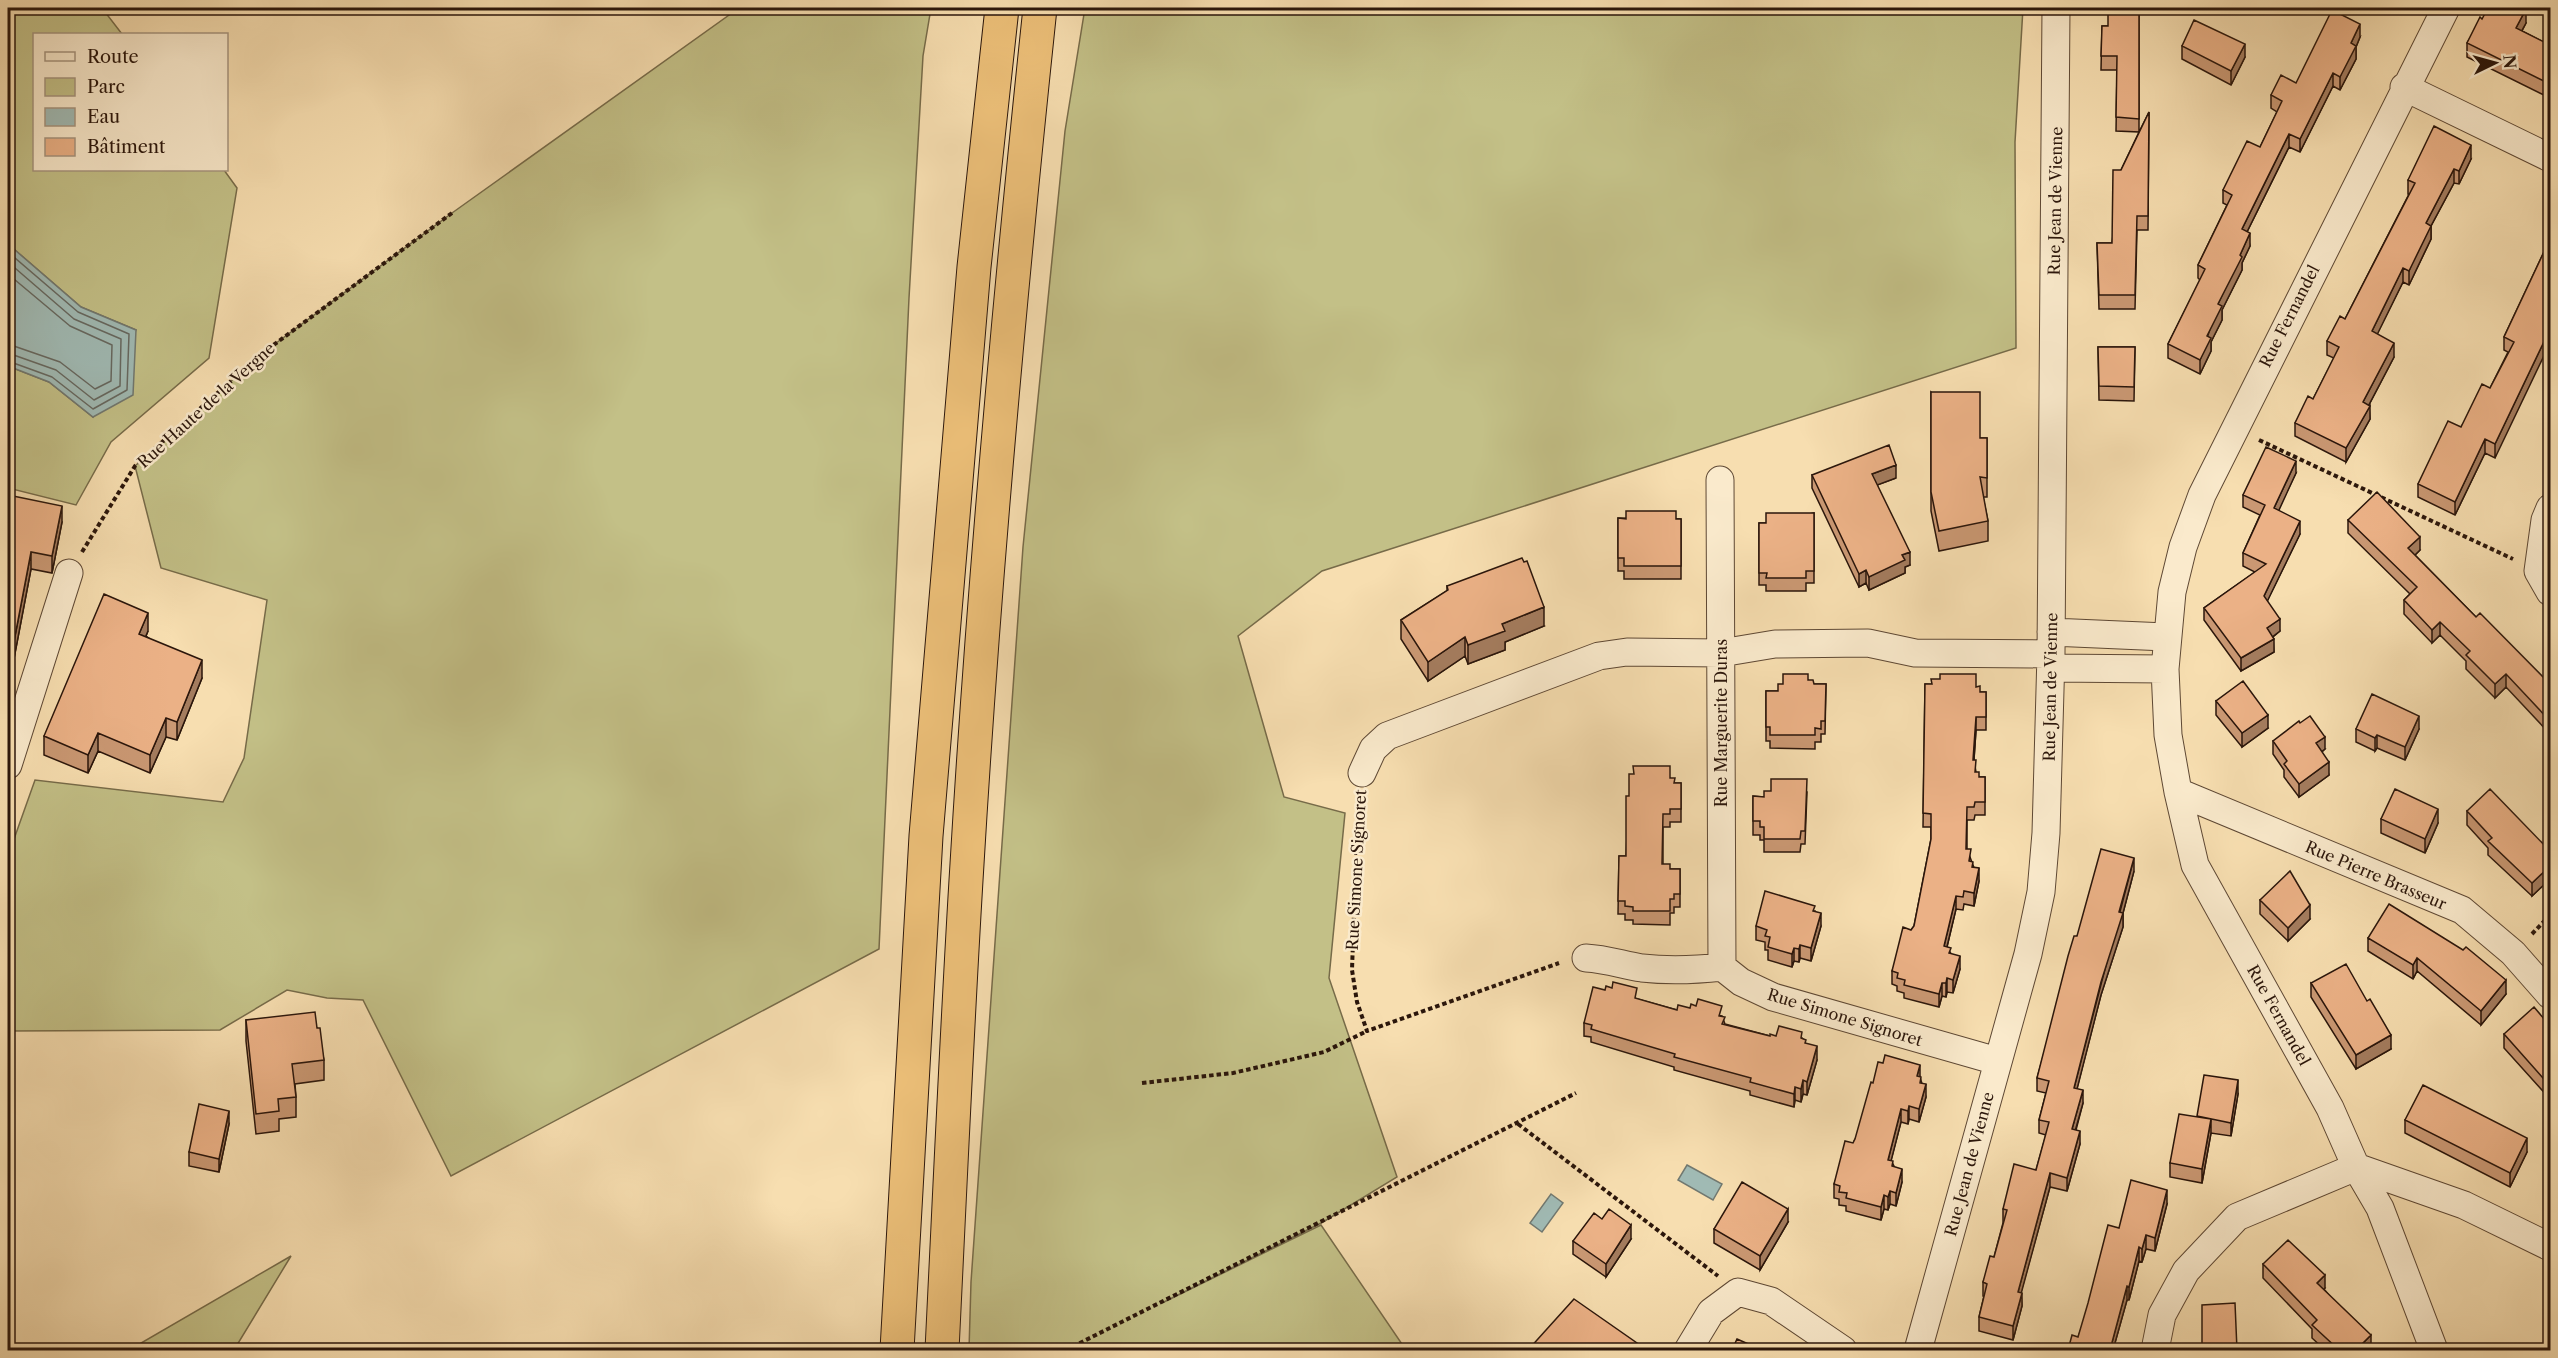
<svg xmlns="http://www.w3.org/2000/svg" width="2558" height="1358" viewBox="0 0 2558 1358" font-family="'Libre Caslon Text',serif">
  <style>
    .green { fill: #c3c087; stroke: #776b49; stroke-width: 1.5 }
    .water { fill: #a0bab4; stroke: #717870; stroke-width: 1.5 }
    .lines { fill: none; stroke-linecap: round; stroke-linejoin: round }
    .shore { stroke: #666860; stroke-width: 1.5 }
    .street-casing { stroke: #5e4834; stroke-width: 29 }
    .highway-casing { stroke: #2b160b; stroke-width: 35 }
    .path { stroke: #2b160b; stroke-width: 4; stroke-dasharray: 4.5 3; stroke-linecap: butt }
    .street { stroke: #faeacc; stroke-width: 27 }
    .highway { stroke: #ecbf78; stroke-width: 33 }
    .wall { fill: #ca9873; stroke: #2b160b; stroke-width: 1.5 }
    .shaded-wall { fill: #a47c5e; stroke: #2b160b; stroke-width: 1.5 }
    .building { fill: #ebb186; stroke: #2b160b; stroke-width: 1.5 }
    .labels { text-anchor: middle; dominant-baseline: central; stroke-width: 5; stroke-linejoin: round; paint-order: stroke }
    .street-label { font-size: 16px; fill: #2b160b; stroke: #faeacc }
  </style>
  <rect width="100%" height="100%" fill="#f7deb0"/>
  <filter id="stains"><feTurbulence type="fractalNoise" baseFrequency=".00333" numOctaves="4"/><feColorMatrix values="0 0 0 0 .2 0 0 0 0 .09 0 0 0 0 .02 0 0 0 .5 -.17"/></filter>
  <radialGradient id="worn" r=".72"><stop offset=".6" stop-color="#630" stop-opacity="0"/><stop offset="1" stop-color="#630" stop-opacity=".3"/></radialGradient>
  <path class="green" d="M8,8H102L122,34H34V170H224L237,188L209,358L111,442L76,505L8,488V366L49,382L93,417L136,330L81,307L8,244Z
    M739,8H931L923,56L909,298L879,949L451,1176L363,1000L327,998L287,990L220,1030L8,1031V856L35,780L223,802L244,758L267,600L161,568L135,466L264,352L452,213Z
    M1085,8H2023L2015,142L2016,348L1322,571L1238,636L1284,797L1345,813L1329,978L1397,1177L1323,1222L1162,1303L1321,1225L1406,1350H969L971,1282L1023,547L1065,131Z
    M291,1256L234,1350H129Z"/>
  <path class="water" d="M8,244L81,307L136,330L133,395L93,417L49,382L8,366Z
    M1687,1165L1722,1184L1713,1200L1678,1180Z
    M1551,1194L1563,1203L1542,1232L1530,1223Z"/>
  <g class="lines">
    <path class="shore" d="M8,252L78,312L129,334L127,390L93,409L52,377L8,361
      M8,262L74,319L121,339L120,386L94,400L56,370L8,353
      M8,274L70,326L112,345L111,381L95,389L60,362L8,344"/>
    <g class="street-casing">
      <path id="street" d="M2404,87L2550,158
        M1720,480L1722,967
        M2550,508L2545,520L2538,571L2550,592
        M2051,632L2166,637
        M2051,668L2165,669
        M8,765L69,573
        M1362,773L1373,749L1387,736L1599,656L1627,652L1721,653L1775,644L1868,643L1915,653L2051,654
        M2178,792L2462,910L2513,953L2550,995
        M1586,958C1606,959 1623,965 1642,968C1669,971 1695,970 1722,967L1741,982L1773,997L1997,1061
        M1688,1350L1711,1312L1738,1292L1771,1301L1843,1350
        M1918,1350L2028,954L2041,892L2046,833L2051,654L2056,8
        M2155,1350L2162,1315L2186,1271L2237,1217L2356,1167L2464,1205L2550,1247
        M2434,1350L2380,1208L2356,1167L2330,1108L2195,865L2178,792L2168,735L2165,669L2172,592L2183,547L2202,495L2446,8"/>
    </g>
    <g class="highway-casing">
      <path id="highway" d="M897,1350L926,836L974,267L1002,8
        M942,1350C950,1188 957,1026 967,864C984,578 1010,292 1040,8"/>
    </g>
    <path class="path" d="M2259,440L2513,559
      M82,552L135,466L264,352L452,213
      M1358,798L1352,970L1357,1002L1367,1031L1559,963
      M2532,934L2550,915
      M1142,1083L1233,1073L1324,1052L1367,1031
      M1518,1124L1718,1276
      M1066,1350L1576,1093"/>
    <use href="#street" class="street"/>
    <use href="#highway" class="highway"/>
  </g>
  <path class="wall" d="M2139,8V132L2149,112L2148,230H2137L2135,309H2099L2097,243H2112L2121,170L2139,132L2116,131L2117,70H2101L2102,26H2108Z
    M2482,19L2526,23L2522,31L2550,45V98L2467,57V43Z
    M2360,37L2356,47V59L2340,90L2333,86L2300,152L2289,147L2247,232L2250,246L2242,263V270L2222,310V320L2211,342V351L2200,374L2168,358V344L2200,280L2198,278V265L2227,205L2223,203V190L2260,147L2277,112L2271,108V95L2296,83Z
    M2182,46L2245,57L2231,85L2182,59Z
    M2471,159L2459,184L2454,183L2431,226V239L2409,285L2403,282L2377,334L2394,357L2369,405L2370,419L2346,462L2295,436V423L2313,399L2334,358L2327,355V341L2345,319L2409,194H2408V180Z
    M2550,239L2495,458L2485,453L2455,515L2418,497V484L2490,388L2508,352L2504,350V337Z
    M2098,347H2135L2134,401L2099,400Z
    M1931,392L1980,438H1987V497H1983L1988,521V541L1939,551L1931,511Z
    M2296,473L2278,510L2300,534L2267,601L2280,631L2273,637L2274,652L2241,671L2204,620V608L2255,572L2243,566V553L2260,515L2243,507V495Z
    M1812,475L1896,478L1877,485L1910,565L1905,567V573L1869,590L1866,583L1859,587L1812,488Z
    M1814,513V583H1806V591H1766V585H1759V523H1766Z
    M1618,518L1681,519V579H1624V571H1618Z
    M2348,520L2420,550L2415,555L2476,617L2550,684V734L2506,687L2495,698L2466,669V661L2440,635L2432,643L2404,614V600L2410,594L2348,533Z
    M62,522L52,573L31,569L8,690V526Z
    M1447,586L1544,626L1505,642V650L1468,664L1465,656L1428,681L1401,639V620L1447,591Z
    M148,631L146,636L202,678L177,740L166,737L150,773L98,751L88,773L44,755V736Z
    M1808,680L1814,684H1826L1825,734H1821V742H1815V749L1770,748V741H1766V691H1778Z
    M1925,684L1976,687L1980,692H1986V730H1976L1974,760L1976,772L1979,777H1985V815H1975L1974,820H1967V849L1979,881L1974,906L1964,904L1963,910L1956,909L1947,947L1960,969L1953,993L1947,992L1946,997L1942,996L1939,1007L1904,998V993L1897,991V986L1892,984V971L1911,930L1914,926L1931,839V827H1923Z
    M2216,701L2268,728L2242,747L2216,715Z
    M2356,729H2419L2405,760L2377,748L2375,751L2356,742Z
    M2273,741L2325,749L2322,752L2329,775L2299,797L2284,777V770L2273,754Z
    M1670,778L1675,783H1681V822H1670V827H1663V864L1670,869H1680V907H1674V913H1670V925L1633,924V920H1625V914H1618L1619,856H1626L1629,796Z
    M1807,792L1805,844H1801L1800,852H1764V840H1760V835H1753V796L1764,797Z
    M2467,811L2550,851V879L2532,896L2488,855V848L2467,825Z
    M2381,819L2438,823L2425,853L2381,833Z
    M2134,871L2123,913V927L2101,995L2077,1088L2083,1103L2076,1130L2080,1144L2067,1191L2050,1187L2021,1292L2022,1306L2013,1340L1979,1331V1317L1984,1296H1983V1282L1994,1257L2003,1223V1209L2036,1170L2046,1135L2039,1133V1120L2046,1093L2037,1091V1078L2077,936Z
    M2260,900L2310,919L2288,941L2260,914Z
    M1815,911L1821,926L1811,961L1800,958L1799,962L1794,961L1792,967L1768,960V950H1765V942L1756,940V926Z
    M2368,938L2506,994L2481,1025L2417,971L2413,979L2368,951Z
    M2311,983L2391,1049L2356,1069L2311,997Z
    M1605,990L1677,1010L1722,1016L1725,1024L1770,1036H1776L1802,1038L1817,1060L1807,1095L1803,1094L1801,1102L1795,1100L1794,1107L1750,1095V1091L1674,1070V1067L1591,1042V1037L1584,1036V1023Z
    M246,1020L317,1028L324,1060V1080L295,1084L296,1097V1117L279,1119V1131L256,1134L246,1041Z
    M2550,1026V1099L2504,1048V1034Z
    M1920,1077L1926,1097L1919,1122L1909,1119L1908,1124L1901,1122L1891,1160L1902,1182L1896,1206L1890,1204L1888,1210L1884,1209L1881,1220L1846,1211V1206L1839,1205V1199L1834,1198V1184L1855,1139Z
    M2238,1094L2231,1136L2211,1133L2202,1183L2170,1177V1163L2197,1117Z
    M2405,1120L2527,1152L2510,1187L2405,1133Z
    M229,1124L219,1172L189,1166V1152Z
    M2167,1204L2155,1251L2146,1249L2142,1262L2139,1261L2129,1300H2127L2113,1350H2068L2078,1337L2119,1228Z
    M1788,1222L1760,1270L1714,1243V1229Z
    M1631,1239L1606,1277L1573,1254V1241Z
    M2263,1264L2325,1288L2324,1289L2371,1348L2369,1350H2325L2312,1338V1329L2263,1278Z"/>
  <path class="shaded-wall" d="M2526,9V23L2516,41V28Z
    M2360,24V37L2356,47V59L2340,90V77L2351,43Z
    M2245,44V57L2231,85V71Z
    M2333,73V86L2300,152V139Z
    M2289,134V147L2242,242V229Z
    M2471,145V159L2459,184V171Z
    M2454,169V183L2431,226V239L2409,285V271L2426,223Z
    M2250,233V246L2242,263V270L2222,310V320L2211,342V351L2200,374V360L2218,304Z
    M2403,268V282L2372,345V331Z
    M2550,329V343L2495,458V444Z
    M2394,343V357L2363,416V402Z
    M2370,406V419L2346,462V448Z
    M2485,439V453L2455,515V502Z
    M2296,461V473L2274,521V508Z
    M1896,465V478L1872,487V474Z
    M62,506V522L52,573V556Z
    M2300,521V534L2264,608V596Z
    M2420,537V550L2408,562V548Z
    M31,552V569L8,690V673Z
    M1910,552V565L1905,567V573L1869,590V577L1902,555Z
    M1866,570V583L1859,587V574Z
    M1544,607V626L1505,642V650L1468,664V645L1502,624Z
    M148,613V631L139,652V634Z
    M2280,619V631L2267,641V628Z
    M2440,622V635L2432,643V630Z
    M1465,637V656L1428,681V662Z
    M2274,639V652L2241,671V658Z
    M202,660V678L177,740V722Z
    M2506,674V687L2495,698V684Z
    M2268,715V728L2242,747V733Z
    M2419,716V729L2405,760V747Z
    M1976,717V730L1973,773V760Z
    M166,718V737L150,773V755Z
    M98,733V751L88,773V755Z
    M2377,735V748L2375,751V738Z
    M2325,737V749L2316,756V743Z
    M2329,762V775L2299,797V784Z
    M2438,809V823L2425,853V839Z
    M2134,858V871L2123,913V927L2101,995L2074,1101V1088Z
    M2550,866V879L2532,896V883Z
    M1979,868V881L1974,906V893Z
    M1956,896V909L1944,959V946Z
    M2310,905V919L2288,941V928Z
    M1821,913V926L1811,961V948Z
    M1800,945V958L1799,962V949Z
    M1794,948V961L1792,967V954Z
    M1960,956V969L1953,993V980Z
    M2417,958V971L2413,979V965Z
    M1947,978V992L1946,997V983Z
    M2506,980V994L2481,1025V1011Z
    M1942,983V996L1939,1007V994Z
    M2391,1035V1049L2356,1069V1055Z
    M1817,1046V1060L1807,1095V1082Z
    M1920,1065V1078L1917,1076Z
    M1803,1080V1094L1801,1102V1089Z
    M2238,1080V1094L2231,1136V1123Z
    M1926,1084V1097L1919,1122V1109Z
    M1795,1087V1100L1794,1107V1094Z
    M2083,1090V1103L2072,1142V1129Z
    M1909,1106V1119L1908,1124V1111Z
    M1901,1109V1122L1888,1173V1160Z
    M229,1111V1124L219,1172V1159Z
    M2211,1119V1133L2202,1183V1169Z
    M2080,1131V1144L2067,1191V1178Z
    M2527,1138V1152L2510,1187V1173Z
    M1902,1169V1182L1896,1206V1193Z
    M2050,1173V1187L2018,1305V1292Z
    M2167,1190V1204L2155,1251V1238Z
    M1890,1191V1204L1888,1210V1197Z
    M1884,1195V1209L1881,1220V1207Z
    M1788,1209V1222L1760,1270V1256Z
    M1631,1225V1239L1606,1277V1264Z
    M2146,1235V1249L2142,1262V1249Z
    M2139,1247V1261L2129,1300V1287Z
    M2325,1275V1288L2317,1296V1283Z
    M2127,1286V1300L2113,1350H2110Z
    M2022,1293V1306L2013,1340V1326Z
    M2371,1335V1348L2369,1350H2360V1346Z"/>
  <path class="building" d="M2108,8H2139V119L2116,117L2117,56H2101L2102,26H2108Z
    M2488,8H2522L2526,9L2516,28L2550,45V84L2467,43L2480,17L2482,19Z
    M2332,10L2360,24L2351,43L2356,46L2340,77L2333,73L2300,139L2289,134L2242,229L2250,233L2240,255L2242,257L2218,304L2222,306L2207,336L2211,338L2200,360L2168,344L2205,269L2198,265L2232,195L2223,190L2247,141L2260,147L2282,101L2271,95L2281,75L2296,83Z
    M2194,20L2245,44L2231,71L2182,46Z
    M2149,112L2148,216H2137L2135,295H2099L2097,243H2112L2113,170H2121Z
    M2434,126L2471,145L2459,171L2454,169L2426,223L2431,226L2409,271L2403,268L2372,331L2394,343L2363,402L2370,406L2346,448L2295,423L2308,396L2313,399L2339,347L2327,341L2340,316L2345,319L2415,183L2408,180Z
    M2550,239V329L2495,444L2485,439L2455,502L2418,484L2448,421L2461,427L2482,384L2490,388L2514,342L2504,337Z
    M2098,347H2135L2134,387L2099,386Z
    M1931,392H1980V438H1987V478L1980,477L1988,521L1939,531L1931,492Z
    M1889,445L1896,465L1872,474L1910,552L1902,555L1905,560L1869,577L1866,570L1859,574L1812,475Z
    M2266,447L2296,461L2274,508L2300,521L2264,596L2280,619L2267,628L2274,639L2241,658L2204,608L2266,564L2243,553L2265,505L2243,495Z
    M2377,492L2420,537L2408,548L2476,617L2480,613L2550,684V721L2506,674L2495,684L2466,655L2470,651L2440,622L2432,630L2404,600L2417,587L2348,520Z
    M13,496L62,506L52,556L31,552L8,673V526Z
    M1626,511H1676V519H1681V566H1624V558H1618V518L1626,519Z
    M1766,513H1814V571H1806V578H1766L1767,573H1759V523H1766Z
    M1522,558L1524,562L1527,561L1544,607L1502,624L1505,631L1468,645L1465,637L1428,662L1401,620L1448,590L1447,586Z
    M104,594L148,613L139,634L202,660L177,722L166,718L150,755L98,733L88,755L44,736Z
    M1783,674H1808V680H1813L1814,684H1826L1825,721H1821V729L1815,728V735H1770V727H1766V691H1778V684H1783Z
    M1940,674H1976V687L1980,686V692H1986V717H1976L1973,760H1976L1975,772H1979V777H1985V802H1975L1974,807H1967L1966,849H1971L1969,861L1973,862L1972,867L1979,868L1974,893L1964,891L1963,897L1956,896L1944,946L1951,948L1949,953L1960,956L1953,980L1947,978L1946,983H1942L1939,994L1904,985L1905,980L1897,978L1898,973L1892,971L1903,927L1911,930L1914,926L1931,839V814L1923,813L1925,684H1932L1931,679H1940Z
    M2243,681L2268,715L2242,733L2216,701Z
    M2372,694L2419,716L2405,747L2377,735L2375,738L2356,729Z
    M2310,716L2325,737L2316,743L2329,762L2299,784L2284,764L2287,761L2273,741L2299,721L2300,723Z
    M1633,766H1670V778H1675L1674,783H1681V809H1670V814H1663L1662,864H1670V869H1680V894H1674V899H1670V911H1633V907L1625,906V901H1618L1619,856H1626V796H1629V774H1634Z
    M1771,779H1807L1805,831H1801L1800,839H1764V827H1760V821H1753V796L1764,797V791H1771Z
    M2395,789L2438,809L2425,839L2381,819Z
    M2490,789L2550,851V866L2532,883L2488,841L2492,838L2467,811Z
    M2101,849L2134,858L2119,912L2123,913L2101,982L2074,1088L2083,1090L2072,1129L2080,1131L2067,1178L2050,1173L2018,1292L2022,1293L2013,1326L1979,1317L1987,1284L1983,1282L1990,1256L1994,1257L2007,1210L2003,1209L2014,1164L2036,1170L2049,1122L2039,1120L2049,1081L2037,1078L2068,956L2074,936H2077Z
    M2290,871L2310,905L2288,928L2260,900Z
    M1765,891L1815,906L1813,911L1821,913L1811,948L1800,945L1799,949L1794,948L1792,954L1768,947L1770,937L1765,936L1767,930L1756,926Z
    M2389,904L2463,950L2466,947L2506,980L2481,1011L2417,958L2413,965L2368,938Z
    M2346,964L2367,1001L2370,999L2391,1035L2356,1055L2311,983Z
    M1613,982L1637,988L1635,998L1677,1010L1678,1005L1690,1008L1691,1004L1696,1006L1698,999L1722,1006L1719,1016L1725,1017L1722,1024L1770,1036V1034L1776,1036L1779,1026L1802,1032L1801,1038L1806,1040L1805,1043L1817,1046L1807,1082L1803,1080L1801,1089L1795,1087L1794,1094L1750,1082L1751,1078L1674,1057L1675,1054L1591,1029L1592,1025L1584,1023L1593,987L1605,990L1606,986L1612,988Z
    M2534,1007L2550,1026V1086L2504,1034Z
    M315,1012L317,1028H320L324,1060L292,1064L296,1097L278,1099L279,1111L256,1114L246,1020Z
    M1885,1055L1920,1065L1917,1076L1921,1077L1920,1083L1926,1084L1919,1109L1909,1106L1908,1111L1901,1109L1888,1160L1893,1161L1892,1166L1902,1169L1896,1193L1890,1191L1888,1197L1884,1195L1881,1207L1846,1198L1847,1193L1839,1192L1840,1186L1834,1184L1845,1141L1853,1143L1855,1139L1871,1082L1873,1083L1878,1062L1883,1063Z
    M2204,1075L2238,1080L2231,1123L2197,1116Z
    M2423,1085L2527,1138L2510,1173L2405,1120Z
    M199,1104L229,1111L219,1159L189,1152Z
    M2179,1114L2211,1119L2202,1169L2170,1163Z
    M2131,1180L2167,1190L2155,1238L2146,1235L2142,1249L2139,1247L2129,1287L2127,1286L2110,1350H2068L2072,1335L2078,1337L2088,1303L2108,1225L2119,1228Z
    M1742,1182L1788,1209L1760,1256L1714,1229Z
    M1609,1209L1631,1225L1606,1264L1573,1241L1594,1213L1602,1219Z
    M2288,1240L2325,1275L2317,1283L2371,1335L2360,1346L2364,1350H2339L2312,1325L2317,1320L2263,1264Z
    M1574,1299L1647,1350H1528Z
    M2235,1303L2237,1350H2202V1305Z
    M1737,1339L1762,1350H1732Z"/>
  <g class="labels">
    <g class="street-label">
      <text transform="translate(2055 201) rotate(-89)">Rue Jean de Vienne</text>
      <text transform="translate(2289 316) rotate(-63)">Rue Fernandel</text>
      <text transform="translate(206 405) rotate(-42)">Rue Haute de la Vergne</text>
      <text transform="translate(2050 687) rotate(-89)">Rue Jean de Vienne</text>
      <text transform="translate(1721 723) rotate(-90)">Rue Marguerite Duras</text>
      <text transform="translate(1356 870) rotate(-87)">Rue Simone Signoret</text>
      <text transform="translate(2376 875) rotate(23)">Rue Pierre Brasseur</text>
      <text transform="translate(2279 1015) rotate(61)">Rue Fernandel</text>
      <text transform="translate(1845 1017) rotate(17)">Rue Simone Signoret</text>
      <text transform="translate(1969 1164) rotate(-75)">Rue Jean de Vienne</text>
    </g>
  </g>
  <rect width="2558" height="1358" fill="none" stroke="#f7deb0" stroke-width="30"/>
  <rect x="9" y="9" width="2540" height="1340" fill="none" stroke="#2b160b" stroke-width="3"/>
  <rect x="15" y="15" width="2528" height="1328" fill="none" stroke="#2b160b" stroke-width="1.5"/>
  <rect x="33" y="33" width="195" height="138" fill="#faeacc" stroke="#a7957f" stroke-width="1.5"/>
  <rect x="45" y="52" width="30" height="9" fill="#faeacc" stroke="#a7957f" stroke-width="1.5"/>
  <text x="87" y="63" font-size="18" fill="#2b160b">Route</text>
  <rect x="45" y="78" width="30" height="18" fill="#c3c087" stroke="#a7957f" stroke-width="1.5"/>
  <text x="87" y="93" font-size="18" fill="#2b160b">Parc</text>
  <rect x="45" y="108" width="30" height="18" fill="#a0bab4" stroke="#a7957f" stroke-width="1.5"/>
  <text x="87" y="123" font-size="18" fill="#2b160b">Eau</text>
  <rect x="45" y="138" width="30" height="18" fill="#ebb186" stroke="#a7957f" stroke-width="1.5"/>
  <text x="87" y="153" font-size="18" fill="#2b160b">Bâtiment</text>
  <g transform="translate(2495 63) rotate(85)" stroke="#faeacc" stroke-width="4.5" paint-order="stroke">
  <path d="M0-4.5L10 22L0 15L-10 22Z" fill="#2b160b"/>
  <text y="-9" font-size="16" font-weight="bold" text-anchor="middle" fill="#2b160b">N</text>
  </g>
  <rect width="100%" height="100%" filter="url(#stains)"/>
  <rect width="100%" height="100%" fill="url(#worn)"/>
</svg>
